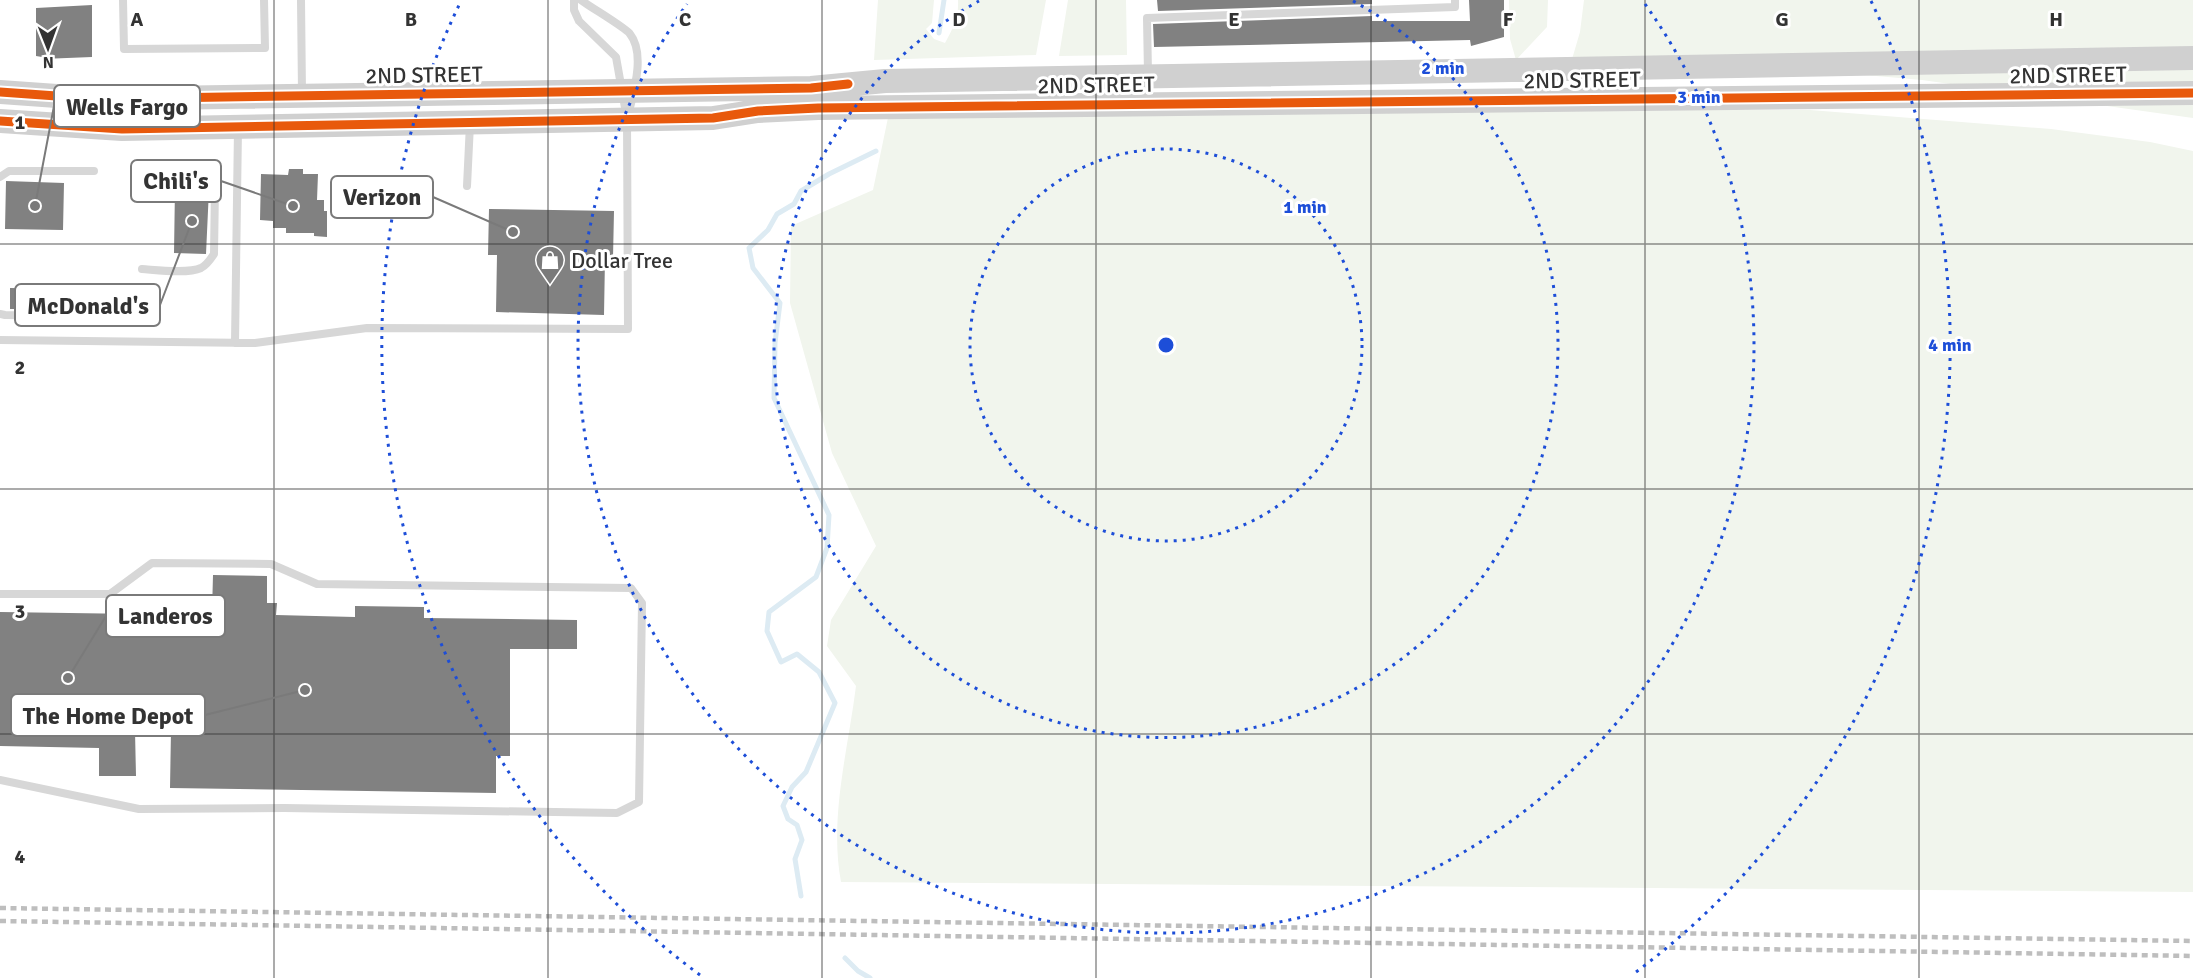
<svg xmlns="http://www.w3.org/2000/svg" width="2193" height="978" viewBox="0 0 2193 978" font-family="Signika,sans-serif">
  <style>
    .green { fill: #f1f5ed }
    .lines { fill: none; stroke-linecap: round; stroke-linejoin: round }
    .stream { stroke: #ddebf3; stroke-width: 5 }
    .building { fill: #818181 }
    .lane { stroke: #d7d7d7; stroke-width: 8 }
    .secondary { stroke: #d0d0d0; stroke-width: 24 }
    .rail { stroke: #bebebe; stroke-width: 4.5; stroke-dasharray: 6 4.5; stroke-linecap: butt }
    .cycleway-casing { stroke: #fff; stroke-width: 13 }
    .cycleway { stroke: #e8590c; stroke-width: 9 }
    .grid { fill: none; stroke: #333; stroke-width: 1.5; stroke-opacity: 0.55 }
    .ring { fill: none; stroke: #1d4ed8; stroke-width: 3; stroke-dasharray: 3 6 }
    .labels { text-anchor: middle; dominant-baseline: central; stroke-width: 6; stroke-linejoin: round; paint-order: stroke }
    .street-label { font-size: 22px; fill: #333; stroke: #fff }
    .poi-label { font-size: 22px; fill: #333; stroke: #fff; text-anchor: start }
    .grid-label { font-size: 20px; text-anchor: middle; font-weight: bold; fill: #333; stroke: #fff; stroke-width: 6; stroke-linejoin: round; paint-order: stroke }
    .centre { fill: #1d4ed8; stroke: #fff; stroke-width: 3 }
    .ring-label { font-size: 18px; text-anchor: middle; font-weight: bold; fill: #1d4ed8; stroke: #fff; stroke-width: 6; stroke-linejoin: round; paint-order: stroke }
    .leader { fill: none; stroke: #7a7a7a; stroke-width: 2 }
    .callout-dot { fill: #7a7a7a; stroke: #fff; stroke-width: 2 }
    .callout { fill: #fff; stroke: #7a7a7a; stroke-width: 2 }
    .callout-label { font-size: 24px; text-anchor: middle; font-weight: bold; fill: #333 }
  </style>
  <rect width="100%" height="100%" fill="#fff"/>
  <path class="green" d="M878,0H934L932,23L926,29L934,39L945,43C953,28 959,17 958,0H1046L1036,55L874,60Z
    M1068,0H1126L1127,55L1059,56Z
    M1509,0H1548L1547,27L1516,60L1510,39Z
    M1584,0H2193V118L1922,80L1785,68L1570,66L1580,32Z
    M890,108L1810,110L2051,129L2150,142L2193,151V892L841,882C829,818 848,750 856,686L827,646L831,620L876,546L832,453L790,303L791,226L873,190Z"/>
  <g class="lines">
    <path class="stream" d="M939,33L944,0
      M801,896L795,859L802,840L797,825L788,819L783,806L792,787L806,772L835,703L819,672L797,654L781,662L767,631L769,612L816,577L827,548L829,515L774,398L775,343L780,303L753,268L749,248L768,230L777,214L794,204L801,191L829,174L876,151
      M845,958L858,971L870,978"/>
  </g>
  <path class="building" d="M1157,0H1372V4L1158,11Z
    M1469,0H1504V37L1471,46L1470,40L1154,47L1153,24L1372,16V21H1470Z
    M92,5V57L42,59V57L36,56V8Z
    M289,169H303V174H318L317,200H324V211H327V237L314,236V233H286V228H273V221L260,220L261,174L288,175Z
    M6,181L64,183L63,230L5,229Z
    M175,187L209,189L206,254L174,253Z
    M489,209L614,211L613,258H605L604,315L496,312L497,255H488Z
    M10,288L65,289L64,309H10Z
    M213,575L267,576V603H277L276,615L355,617V606L424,607V618L577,620V649H510V756H496V793L170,788L171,731H135L136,776H99V748L0,746V612L138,614L137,625H169L170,611L212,612Z"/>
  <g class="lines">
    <path class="lane" d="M123,0L124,49L265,48L264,0
      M301,0L302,93
      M581,0C590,7 626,28 630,34C646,54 633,94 628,116
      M1148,74L1147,18L1455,7V0
      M0,177L9,171H94
      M467,186L470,124
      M142,269C157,270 188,274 201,268C207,265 210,260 214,254L215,187C203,162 167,170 144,171
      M0,314L5,315L94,316
      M0,340L255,343L367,328L628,329L627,119L616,57L579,21L574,10V0
      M235,343L238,128
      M0,594H110L152,563L271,564L317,584L631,588L642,603L639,802L617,813L284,808L139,809L0,780"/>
    <path class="secondary" d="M0,92L99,99L811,88L885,81L2193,58
      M0,121L122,129L713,118L758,111L818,108L2193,93"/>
    <path class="rail" d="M0,908L2193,941
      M0,921L2193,956"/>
    <g class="cycleway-casing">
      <path id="cycleway" d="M0,92L99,99L811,88L848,84
        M0,121L122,129L713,118L758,111L818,108L2193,93"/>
    </g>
    <use href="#cycleway" class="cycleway"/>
  </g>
  <path class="grid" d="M274,0V978M548,0V978M822,0V978M1096,0V978M1371,0V978M1645,0V978M1919,0V978M0,244H2193M0,489H2193M0,734H2193"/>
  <g class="ring">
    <circle cx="1166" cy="345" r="196"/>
    <path d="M1353 1A392 392 0 1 1 979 1"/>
    <path d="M1645 4A588 588 0 1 1 687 4"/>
    <path d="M700 975A784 784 0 0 1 461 1M1871 1A784 784 0 0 1 1632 975"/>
  </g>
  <defs>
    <g id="shop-pin" transform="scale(1.5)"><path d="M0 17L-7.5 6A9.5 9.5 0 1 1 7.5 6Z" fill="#7a7a7a" stroke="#fff"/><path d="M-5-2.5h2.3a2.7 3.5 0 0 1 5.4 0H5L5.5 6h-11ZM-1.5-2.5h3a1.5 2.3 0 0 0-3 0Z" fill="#fff"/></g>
  </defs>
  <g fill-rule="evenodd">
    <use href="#shop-pin" x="550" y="260"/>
  </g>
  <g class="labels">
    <g class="street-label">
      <text transform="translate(424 75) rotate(-1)">2ND STREET</text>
      <text transform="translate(2068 75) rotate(-1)">2ND STREET</text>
      <text transform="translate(1582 80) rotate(-1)">2ND STREET</text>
      <text transform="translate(1096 85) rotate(-1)">2ND STREET</text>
    </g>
    <g class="poi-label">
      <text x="571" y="260">Dollar Tree</text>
    </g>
  </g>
  <g class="grid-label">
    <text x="137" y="26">A</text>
    <text x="411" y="26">B</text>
    <text x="685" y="26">C</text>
    <text x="959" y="26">D</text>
    <text x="1234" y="26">E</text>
    <text x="1508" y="26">F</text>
    <text x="1782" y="26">G</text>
    <text x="2056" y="26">H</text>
    <text x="20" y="129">1</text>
    <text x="20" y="374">2</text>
    <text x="20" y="618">3</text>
    <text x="20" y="863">4</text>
  </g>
  <circle cx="1166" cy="345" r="9" class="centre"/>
  <g class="ring-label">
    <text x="1443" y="74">2 min</text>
    <text x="1699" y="103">3 min</text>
    <text x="1305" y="213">1 min</text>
    <text x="1950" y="351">4 min</text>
  </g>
  <path class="leader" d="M35 206L54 106M293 206L221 181M513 232L433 197M192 221L160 305M68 678L106 616M305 690L205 715"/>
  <g class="callout-dot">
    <circle cx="35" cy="206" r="6"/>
    <circle cx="293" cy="206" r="6"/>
    <circle cx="513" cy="232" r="6"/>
    <circle cx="192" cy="221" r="6"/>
    <circle cx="68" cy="678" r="6"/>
    <circle cx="305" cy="690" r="6"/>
  </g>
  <g class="callout">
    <rect x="54" y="85" width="146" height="42" rx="6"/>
    <rect x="131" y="160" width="90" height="42" rx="6"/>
    <rect x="331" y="176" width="102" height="42" rx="6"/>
    <rect x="15" y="284" width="145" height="42" rx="6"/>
    <rect x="106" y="595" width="119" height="42" rx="6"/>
    <rect x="11" y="694" width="194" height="42" rx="6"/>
  </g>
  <g class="callout-label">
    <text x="127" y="115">Wells Fargo</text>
    <text x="176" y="189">Chili's</text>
    <text x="382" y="205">Verizon</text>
    <text x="88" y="314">McDonald's</text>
    <text x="165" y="624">Landeros</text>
    <text x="108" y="724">The Home Depot</text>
  </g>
  <g transform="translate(48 48) rotate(179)" stroke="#ffffff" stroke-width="4.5" paint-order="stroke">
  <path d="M0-4.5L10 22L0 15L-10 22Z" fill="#333333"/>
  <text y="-9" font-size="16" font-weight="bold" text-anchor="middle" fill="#333333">N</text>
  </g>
</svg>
